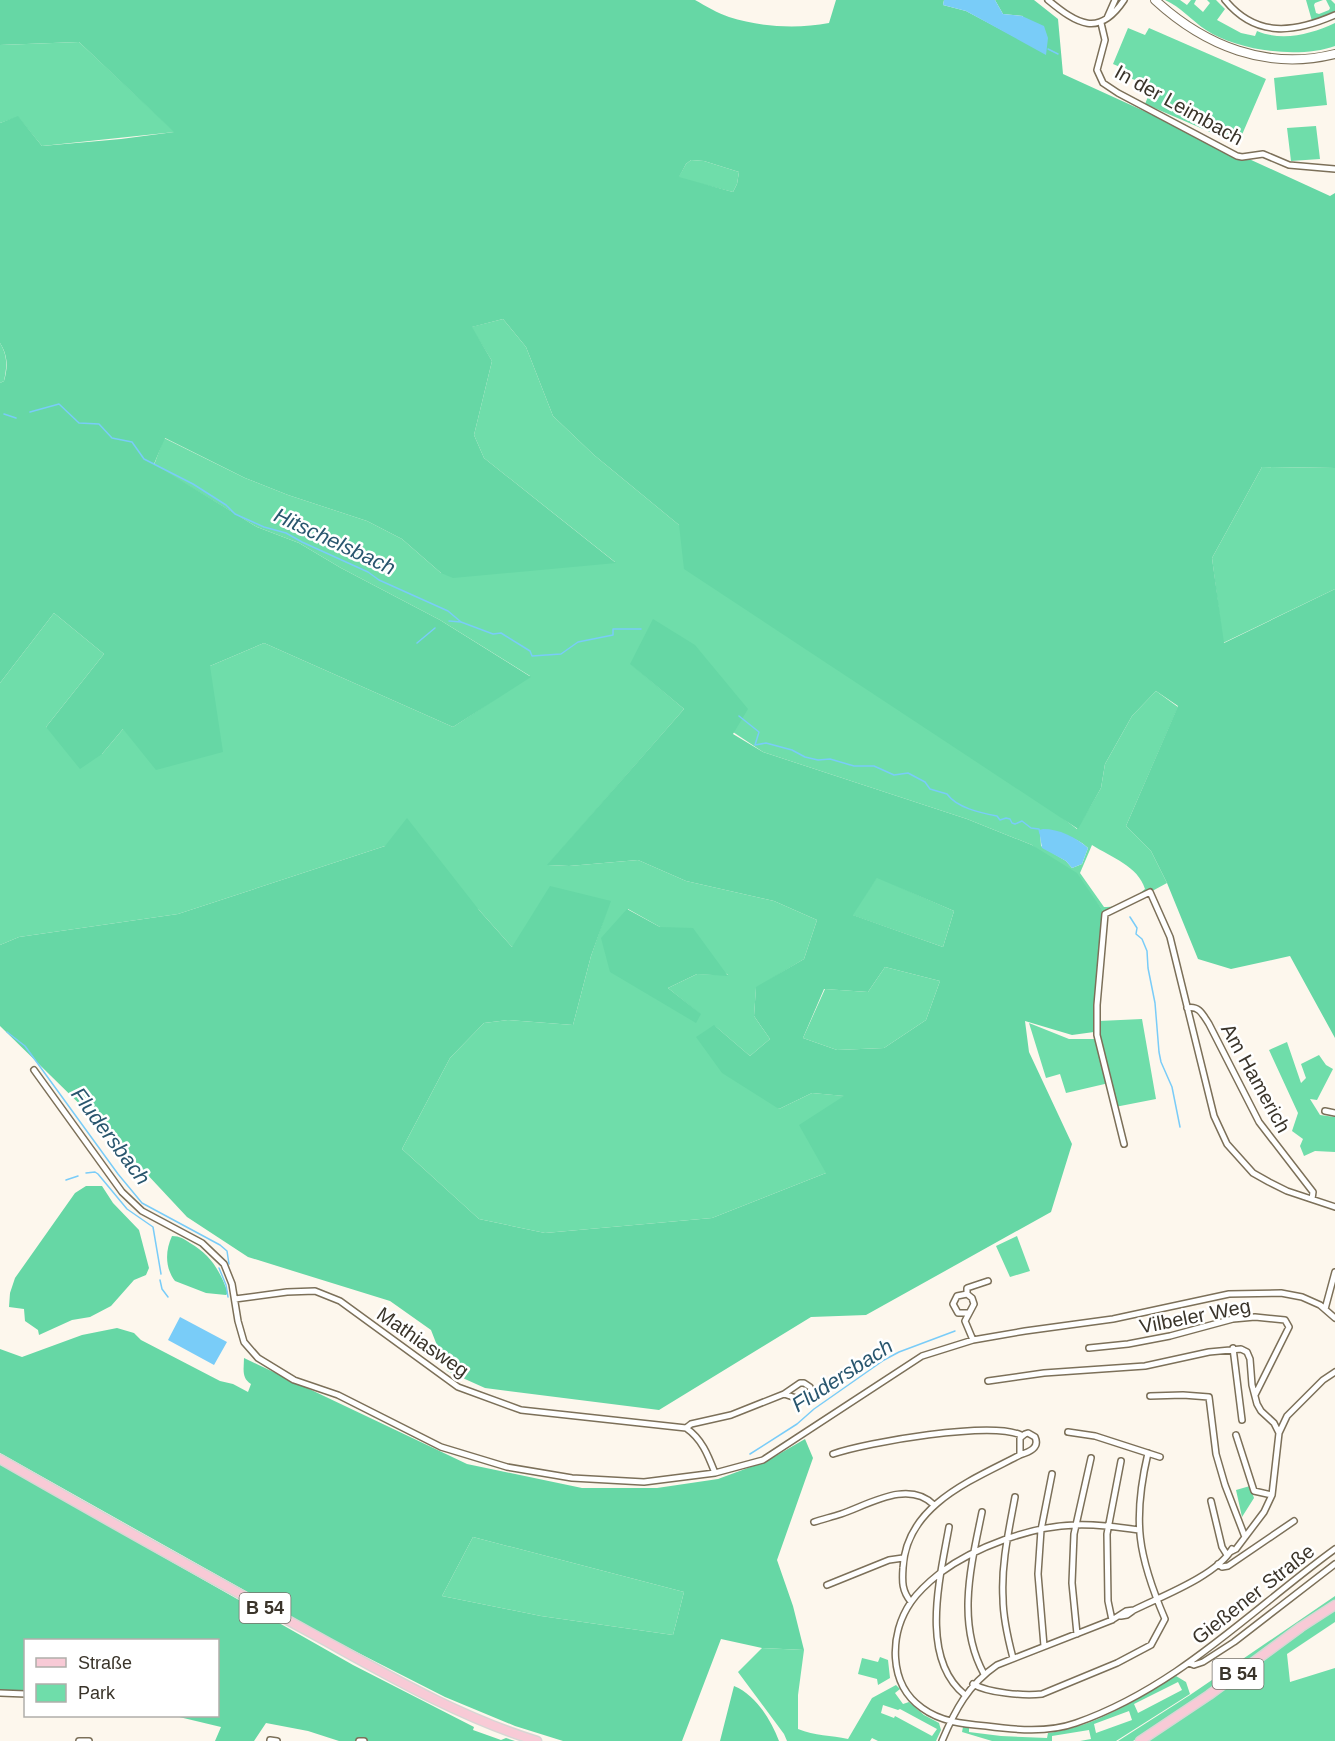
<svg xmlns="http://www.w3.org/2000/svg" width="1335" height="1741" viewBox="0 0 1335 1741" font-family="Arial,sans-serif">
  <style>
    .green { fill: #6fddaa; fill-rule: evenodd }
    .forest { fill: #66d7a5; fill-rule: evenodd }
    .water { fill: #79ccf8 }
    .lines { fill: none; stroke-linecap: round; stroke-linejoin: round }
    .stream { stroke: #79ccf8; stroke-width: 1.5 }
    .minor-casing { stroke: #7c7059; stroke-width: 8 }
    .secondary-casing { stroke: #7c7059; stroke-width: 10 }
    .primary-casing { stroke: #d8d6d4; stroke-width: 11 }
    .minor { stroke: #fff; stroke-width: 5 }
    .secondary { stroke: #fff; stroke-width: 8 }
    .primary { stroke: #f8cad6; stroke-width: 8 }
    .labels { text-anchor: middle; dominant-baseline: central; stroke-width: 5; stroke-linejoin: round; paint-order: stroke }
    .shield { fill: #fff; stroke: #75716a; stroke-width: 1.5 }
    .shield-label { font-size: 18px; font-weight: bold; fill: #3a342a }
    .street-label { font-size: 20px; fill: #3a342a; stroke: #fff }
    .water-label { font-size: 21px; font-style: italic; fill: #29566e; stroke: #fff }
  </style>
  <rect width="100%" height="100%" fill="#fdf7ed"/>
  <path class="green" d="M1165,0H1180L1187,5L1191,0H1196L1194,4L1203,12L1210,3L1207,0H1216L1225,9L1217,20L1241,33L1255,36L1257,31C1283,42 1311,34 1335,23V46C1299,59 1238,51 1206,30C1191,20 1181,7 1165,0Z
    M1306,0H1323L1315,3L1314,5L1316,13L1319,14L1329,10L1330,8L1326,0H1331L1335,4V11L1312,21Z
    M1128,28L1145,35L1149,28L1266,79L1238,144L1145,104L1152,87L1125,76L1127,70L1113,64Z
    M79,42L175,132L42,146L18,117L0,123V45Z
    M1323,72L1327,105L1277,110L1274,78Z
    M1316,126L1320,159L1291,161L1287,128Z
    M691,160L704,161L739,172L737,184L733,192L678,178L686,164Z
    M503,319L526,347L553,416L594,455L679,525L1077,829L1101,788L1105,764L1132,716L1156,691L1178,707L1126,826L1151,851L1167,883L1117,910L1105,914L1093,898L1032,845L967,819L763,752L631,664L684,709L548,865L569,866L638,860L686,881L774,901L817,920L804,959L756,988L754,1016L770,1039L750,1056L715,1026L779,1109L812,1093L845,1096L826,1173L712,1218L545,1233L479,1219L402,1149L450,1058L484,1023L508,1020L573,1025L591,956L610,901L512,947L479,910L385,846L178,914L19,937L0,945V683L54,613L104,654L46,727L102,754L123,729L210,666L264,643L453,727L530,676L440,620L341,568L299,543L257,527L154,465L164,438L245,478L288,495L367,521L402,539L441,573L615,562L484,458L474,435L492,361L471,327ZM1040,830C1058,833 1074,835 1088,848L1082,864L1072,868L1066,861L1041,846ZM1092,845C1111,857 1138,866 1145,889C1134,899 1118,908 1104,907L1080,873ZM628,909L660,927L728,975L697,974L668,988L700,1014L638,986L610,971Z
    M0,343C8,356 7,367 4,381L0,383Z
    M1262,467L1335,468V589L1223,643L1212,558Z
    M877,877L954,911L943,947L852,915Z
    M885,967L940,981L926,1020L884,1048L837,1050L803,1038L825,989L868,992Z
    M1142,1019L1156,1099L1115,1107L1109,1083L1066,1093L1060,1074L1046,1078L1029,1023L1069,1039H1098L1099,1021Z
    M1287,1042L1301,1083L1306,1078L1301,1064L1319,1055L1326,1065L1333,1069L1317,1100L1310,1099L1320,1115L1335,1117V1152L1315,1151L1304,1156L1300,1146L1303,1139L1292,1131L1298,1113L1269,1050Z
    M1017,1236L1030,1271L1010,1277L996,1246Z
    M1250,1486L1254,1498L1242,1517L1236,1490Z
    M473,1537L684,1592L673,1635L541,1616L442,1596Z
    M1335,1596V1604L1208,1694L1133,1741H1118L1190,1695Z
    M1335,1609V1622L1287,1654L1290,1682L1335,1668V1741H1147Z
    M762,1648L804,1650L798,1695V1729C815,1736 831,1735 848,1739L872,1698L896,1685L900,1689L895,1693L903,1704L909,1702L924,1715L939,1723L941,1730L936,1741H878L872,1738L870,1741H787L784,1734L738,1672ZM883,1705L898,1710L900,1709L937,1729L932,1736L895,1716L894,1718L881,1713Z
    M880,1657L888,1660L890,1678L878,1685L877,1679L858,1674L862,1658L878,1662Z
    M1176,1676L1186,1682L1190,1694L1116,1741H1080L1091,1739L1089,1730L1052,1736V1741H992L962,1732L963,1727L969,1728V1732L1001,1736L1047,1738L1048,1733C1095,1727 1136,1700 1176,1676ZM1178,1682L1182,1690L1138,1713L1134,1704ZM1129,1711L1132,1720L1096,1733L1094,1724Z"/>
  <path class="forest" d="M0,0H695C706,6 717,13 729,17C760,27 797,29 829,23L836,0H944L943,5L966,11L1015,37L1023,16L1003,14L995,0H1034L1058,19L1063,74L1330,196L1335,193V468L1262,467L1212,558L1224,643L1335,589V1038L1290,956L1231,969L1198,959L1167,883L1151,851L1126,826L1178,706L1156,691L1132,716L1105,764L1101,788L1078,829L684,569L679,525L594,455L553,416L526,347L503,319L472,327L492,361L474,435L484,458L616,563L453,578L441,573L402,539L367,521L288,495L245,478L165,438L154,464L257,527L299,543L341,568L440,620L531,677L453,727L264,643L210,666L223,752L156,770L123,729L102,754L80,769L46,727L104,654L54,613L0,683V383L4,381C8,367 8,356 0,343V123L18,116L42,146L121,139L174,132L79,42L0,45ZM691,160L704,161L739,172L737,184L733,192L679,177L686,164Z
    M653,619L695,645L748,709L733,734L763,752L967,819L1032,845L1077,873L1105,914L1094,1032L1072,1035L1025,1021L1029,1052L1072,1144L1051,1212L866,1315L811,1317L659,1410L485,1388L447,1371L431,1330L390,1301L248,1257L187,1217L101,1125L0,1026V945L19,937L178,914L385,846L407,818L479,910L512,947L550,886L611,901L591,956L573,1025L508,1020L484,1023L450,1058L402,1149L479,1219L545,1233L712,1218L826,1173L799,1125L844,1096L812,1093L779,1109L722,1073L696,1037L714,1025L750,1056L770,1039L754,1016L756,987L804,959L817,920L774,901L686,881L638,860L569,866L547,865L684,709L630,664ZM877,878L954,911L943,947L853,915ZM885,967L940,981L926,1020L884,1048L837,1050L803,1038L824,989L868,992Z
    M627,909L660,927L693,928L728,976L697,974L668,988L701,1014L696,1023L610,972L601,938Z
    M86,1186H102L113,1203L139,1230L149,1268L146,1275L134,1280L111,1306L90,1317L72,1320L39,1335L38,1330L25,1321L24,1309L9,1307L10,1293L15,1278L75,1193Z
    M172,1236C180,1236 184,1239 190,1243C211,1255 220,1271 228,1293L226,1295L206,1293L175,1281C165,1268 165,1251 172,1236Z
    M117,1328L134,1333L141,1340L220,1381L233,1384L248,1392L251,1384C241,1378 244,1368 244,1358L467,1464L582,1488H657L718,1479L767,1461L805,1439L813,1458L777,1560L793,1606L804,1650L762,1648L721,1639L682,1741H563L515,1726L445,1697L331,1639L0,1453V1349L22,1357L82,1335ZM473,1537L684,1592L673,1635L541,1616L442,1596Z
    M0,1464L353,1665L474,1727L473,1730L501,1740L506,1738L515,1741H339L308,1731L266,1723L254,1741H215L221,1727L175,1716H218V1640H26L25,1693L0,1692Z
    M734,1686C756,1695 771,1720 779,1741H720Z"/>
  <path class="water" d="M944,0H995L1003,14L1022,16L1044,26L1048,38L1046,55L966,11L943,5Z
    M1043,829C1059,829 1076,837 1088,848L1082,864L1072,868L1066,861L1042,848L1039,830Z
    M180,1317L227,1342L214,1365L168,1340Z"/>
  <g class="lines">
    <path class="stream" d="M1048,49L1058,54
      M30,412L59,404L79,423L99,424L112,438L132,442L144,459L193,484L226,505L235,514L264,527L286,533L302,542L368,572L379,580L448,611L461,622L493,634L501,633L530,651L532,656L561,654L578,642L613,635V629H641
      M4,414L16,418
      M449,621L461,622
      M417,643L435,628
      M739,716L759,732L755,745L766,743L792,750L805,757L818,760L830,759L854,766H874L894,775L908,773L925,782L930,789L947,794C957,808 981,813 997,816L1000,820L1006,818L1010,819L1012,823L1015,824L1022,821L1031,828L1039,829L1040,833
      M1130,917L1137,928L1136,934L1142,939L1147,951L1148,968L1155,1003L1159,1052L1161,1062L1172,1087L1180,1127
      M7,1032L25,1046L118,1174L142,1203L220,1245L227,1251L229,1264
      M86,1173L95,1172L98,1174L127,1209L153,1227L161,1274
      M66,1180L78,1176
      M219,1268L226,1285L228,1297
      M160,1280L162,1289L168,1297
      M750,1454L797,1424L814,1409L884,1360L899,1352L955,1331"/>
    <g class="minor-casing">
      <path id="minor" d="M1048,0C1077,24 1099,38 1124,0
        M1225,0C1256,38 1294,33 1335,15
        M1107,18L1115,0
        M1101,23L1105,40L1097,70L1103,83L1118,93L1237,156L1242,157L1263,154L1289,165L1335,169
        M1187,1008C1199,1005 1203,1015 1209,1024L1259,1122L1313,1192L1312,1199
        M34,1070L122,1192L142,1211L202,1243L224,1264L232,1284L238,1321L244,1342L258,1358L294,1380L338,1395L441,1447L507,1467L572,1478L644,1482L715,1473L763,1460L922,1356L973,1340L1025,1331L1113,1319L1229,1294L1281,1293L1302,1297L1320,1305L1335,1318
        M1325,1111L1335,1113
        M1124,1144L1097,1035V1005L1105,914L1150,892L1170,937L1214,1116L1227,1144L1253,1173L1269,1182L1287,1191L1335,1207
        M967,1294L972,1298L974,1304L965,1321L973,1340
        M967,1294L957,1296L953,1304L958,1313H968
        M967,1294V1288L988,1281
        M235,1299L287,1292L315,1291L340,1301L458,1387L521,1410L686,1428C702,1439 708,1455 715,1473
        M1325,1309L1335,1272
        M1089,1348L1128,1344L1170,1336L1233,1319L1255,1317L1285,1320L1289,1327L1255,1395
        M1233,1348L1242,1420
        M988,1381L1044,1373L1145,1366L1209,1352L1241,1349L1247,1352L1250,1359L1252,1385L1257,1404L1261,1411L1274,1423L1279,1433
        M800,1383H804L810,1387L811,1392L808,1398L802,1400L784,1394Z
        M1150,1396L1183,1395L1209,1397L1216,1454L1225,1485L1245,1537
        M686,1428L691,1424L731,1415L784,1394
        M1068,1432L1095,1436L1160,1457
        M1028,1433L1035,1437C1040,1448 1029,1452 1020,1455V1438L1025,1434Z
        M1236,1435L1254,1491L1272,1495
        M833,1454C868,1442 990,1421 1021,1435
        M1211,1501L1222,1547L1227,1555
        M982,1512C971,1566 956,1623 984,1674
        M814,1522C823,1519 832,1517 841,1514C868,1505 908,1479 934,1505
        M949,1527C940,1578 919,1658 965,1695
        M1139,1530C1118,1527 1096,1524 1075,1525C1032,1526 975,1547 940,1573C930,1581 918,1592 911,1602C889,1634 888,1684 922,1708C941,1722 963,1724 986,1726C1016,1730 1048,1733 1076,1723C1177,1688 1251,1610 1335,1549
        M1230,1552L1236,1549L1264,1512L1272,1495L1279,1433L1287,1416L1323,1380L1335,1372
        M1218,1564L1222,1567L1228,1566L1294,1521
        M827,1585L889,1560L903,1558
        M911,1602C902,1591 902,1582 903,1568C906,1505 972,1480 1020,1455
        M1121,1616L1127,1615L1134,1610C1162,1596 1216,1576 1232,1549
        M1112,1620L1108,1601L1107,1534L1121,1461
        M1077,1634L1072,1583L1074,1534L1091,1458
        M1044,1646L1038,1574L1041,1530L1052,1474
        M1013,1658C1008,1639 1003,1619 1003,1598C1001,1564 1009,1530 1015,1497
        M1189,1663L1194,1665L1203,1662L1234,1642L1335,1564
        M973,1684C988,1693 1024,1696 1042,1694L1117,1663L1151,1645L1165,1619C1138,1556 1132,1521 1148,1453
        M0,1693L26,1694
        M270,1740L277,1741
        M79,1741H89
        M359,1741H364
        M942,1741C955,1710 968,1685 997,1665L1112,1620L1126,1611L1134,1610"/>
    </g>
    <g class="secondary-casing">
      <path id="secondary" d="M1155,0C1205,46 1267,71 1335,54"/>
    </g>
    <g class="primary-casing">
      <path id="primary" d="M0,1459C103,1518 207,1576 311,1633C384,1673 456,1716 537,1741
        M1140,1741L1209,1695L1301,1627L1335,1605"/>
    </g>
    <use href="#minor" class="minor"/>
    <use href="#secondary" class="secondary"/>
    <use href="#primary" class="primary"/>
  </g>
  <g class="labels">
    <g class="shield">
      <rect x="239.5" y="1593" width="51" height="30" rx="4.5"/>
      <rect x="1212.5" y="1659" width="51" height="30" rx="4.5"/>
    </g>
    <g class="shield-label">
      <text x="265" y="1608">B 54</text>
      <text x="1238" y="1674">B 54</text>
    </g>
    <g class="street-label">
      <text transform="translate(1179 105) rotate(29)">In der Leimbach</text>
      <text transform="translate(1256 1078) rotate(61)">Am Hamerich</text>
      <text transform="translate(1195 1316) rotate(-11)">Vilbeler Weg</text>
      <text transform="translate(423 1342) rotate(35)">Mathiasweg</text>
      <text transform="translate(1253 1594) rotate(-38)">Gießener Straße</text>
    </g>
    <g class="water-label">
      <text transform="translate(335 541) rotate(25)">Hitschelsbach</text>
      <text transform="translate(111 1136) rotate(53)">Fludersbach</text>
      <text transform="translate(842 1375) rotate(-33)">Fludersbach</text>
    </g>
  </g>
  <rect x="24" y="1639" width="195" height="78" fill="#ffffff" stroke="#b0aeaa" stroke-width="1.5"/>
  <rect x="36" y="1658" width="30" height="9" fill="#f8cad6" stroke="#b0aeaa" stroke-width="1.5"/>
  <text x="78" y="1669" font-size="18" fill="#3a342a">Straße</text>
  <rect x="36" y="1684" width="30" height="18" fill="#6fddaa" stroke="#b0aeaa" stroke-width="1.5"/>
  <text x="78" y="1699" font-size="18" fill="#3a342a">Park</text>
</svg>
